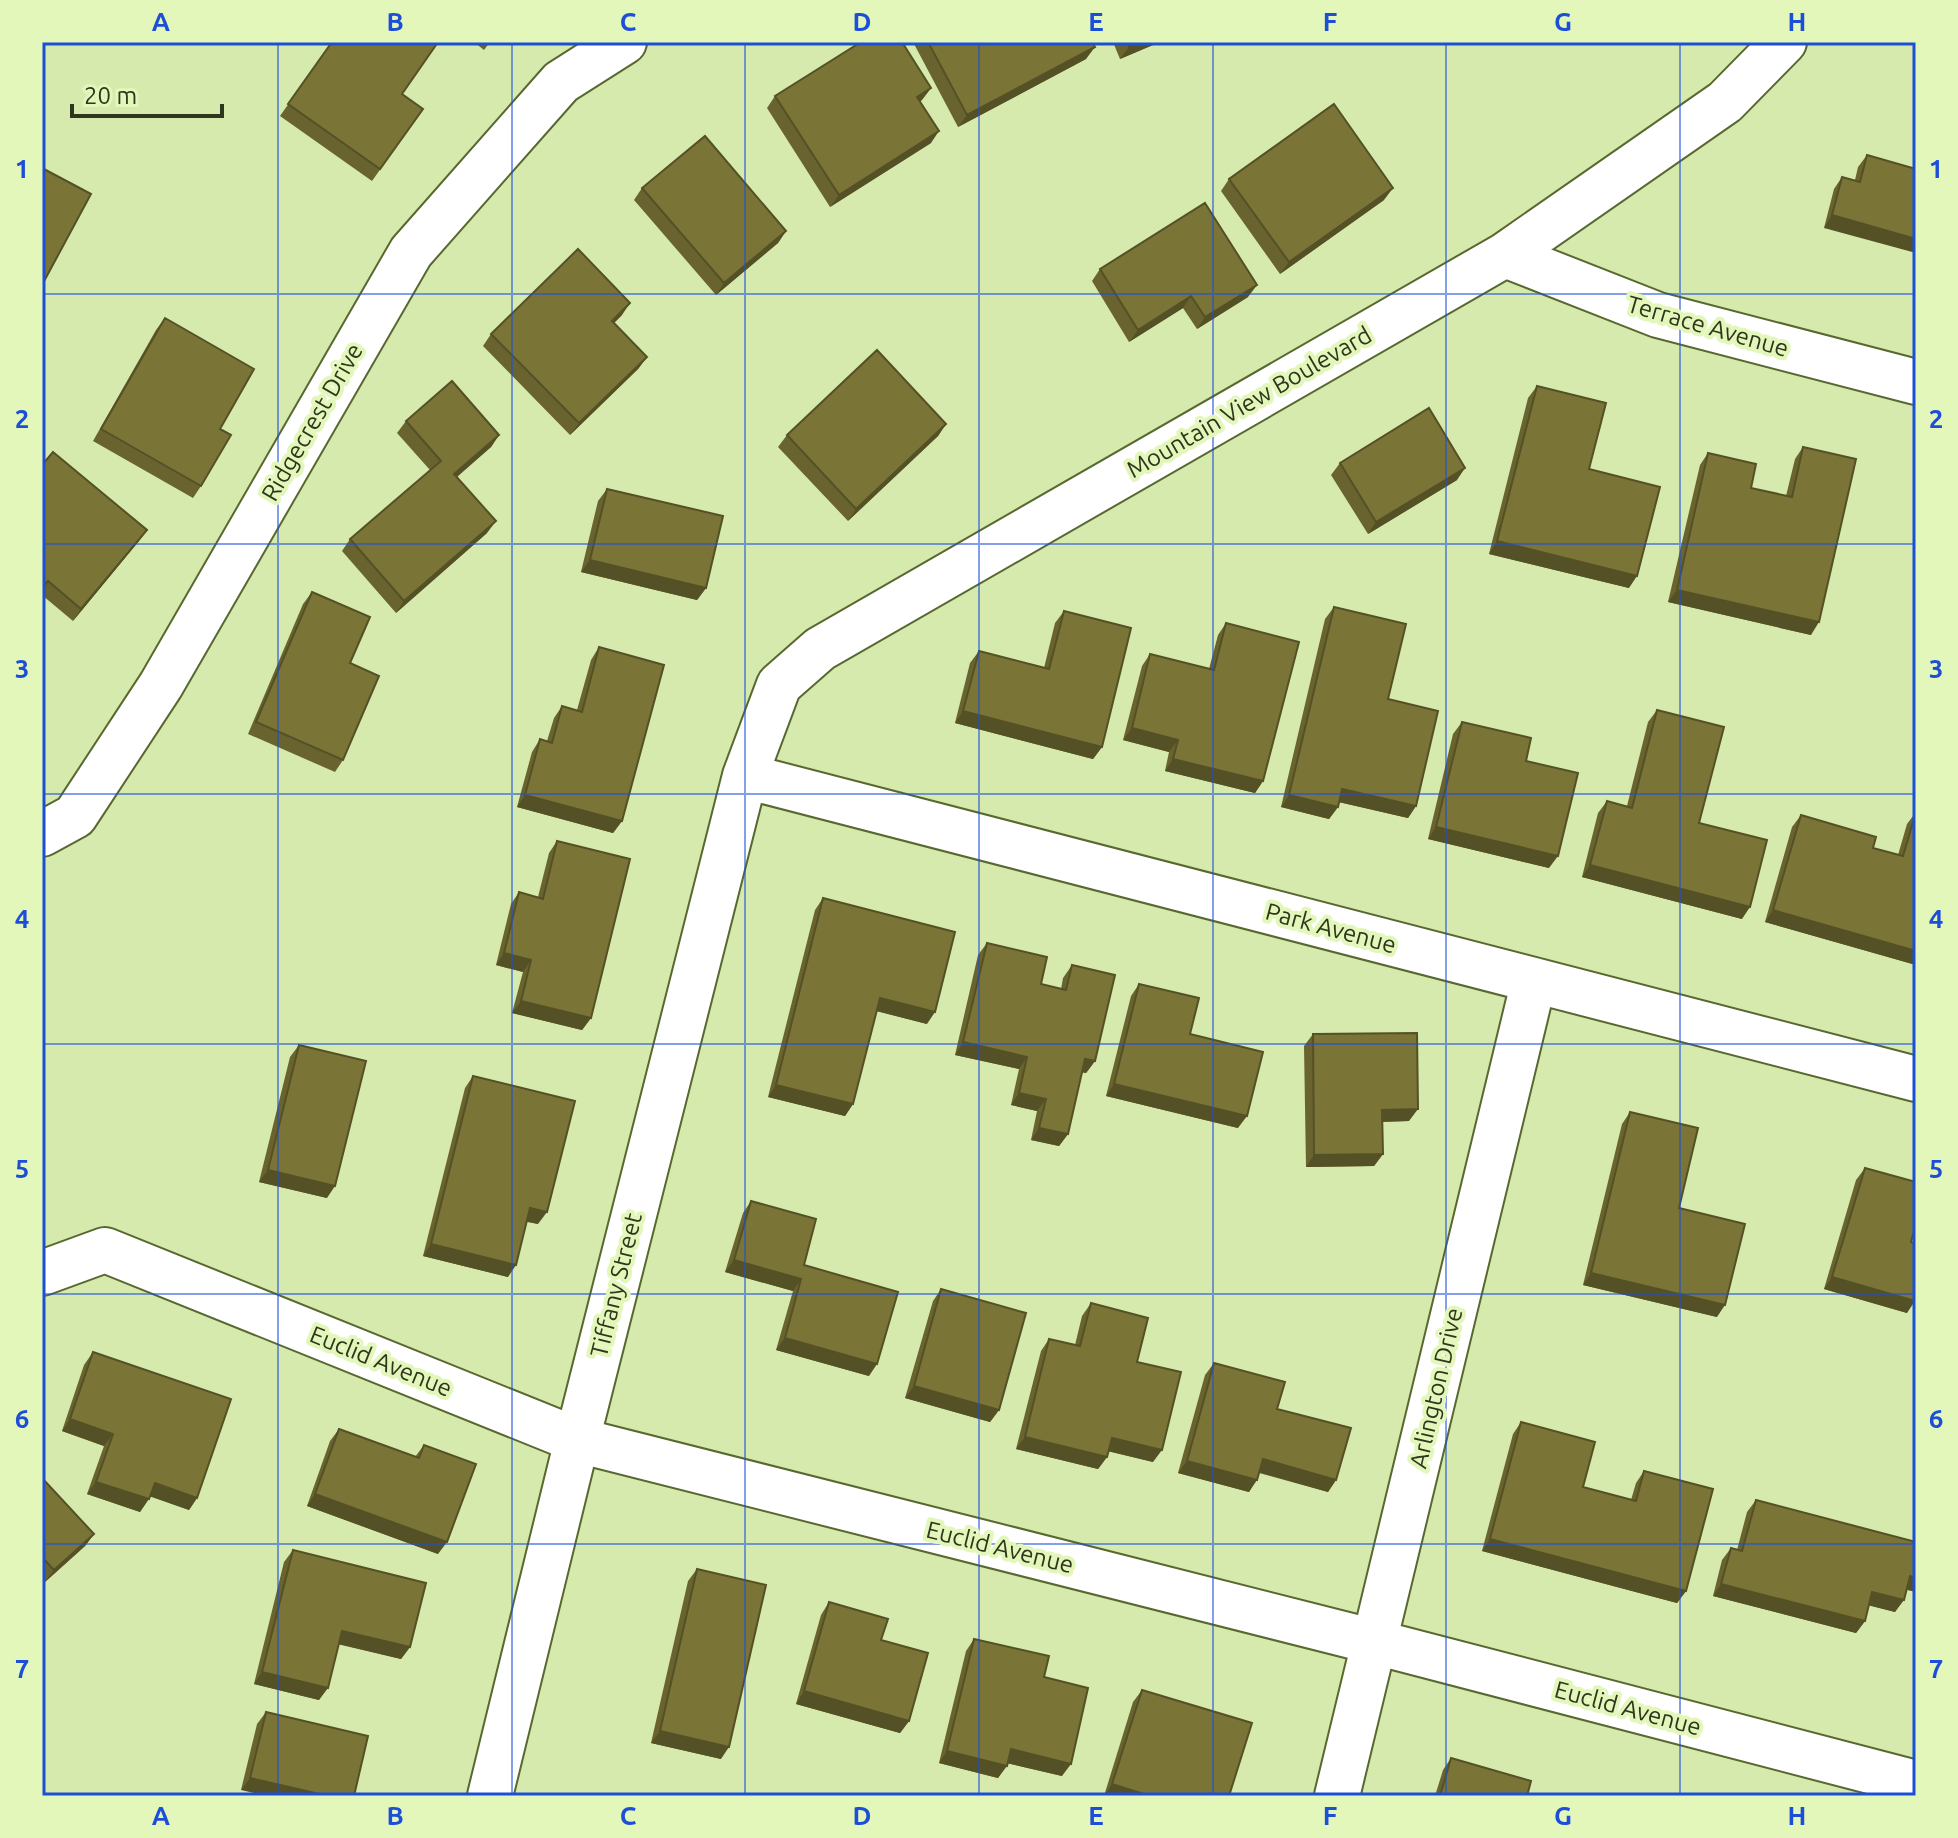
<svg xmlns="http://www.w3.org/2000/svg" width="1958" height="1838" viewBox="0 0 1958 1838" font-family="Ubuntu,sans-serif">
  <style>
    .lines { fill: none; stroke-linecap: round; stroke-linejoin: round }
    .street-casing { stroke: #586830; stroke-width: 48 }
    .street { stroke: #fff; stroke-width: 44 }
    .wall { fill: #69642f }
    .shaded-wall { fill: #555126 }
    .building { fill: #7a7437; stroke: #555126; stroke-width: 2 }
    .grid { fill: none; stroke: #1d4ed8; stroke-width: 2; stroke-opacity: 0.55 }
    .labels { text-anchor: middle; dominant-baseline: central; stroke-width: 8; stroke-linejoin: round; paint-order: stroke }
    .street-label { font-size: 24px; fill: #2f361e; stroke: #e3f7ba }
    .neatline { fill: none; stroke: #1d4ed8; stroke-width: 3 }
    .grid-label { font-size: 26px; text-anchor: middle; font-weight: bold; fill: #1d4ed8 }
  </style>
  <rect width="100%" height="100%" fill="#d6eaad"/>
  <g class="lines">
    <g class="street-casing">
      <path id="street" d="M1505,255L1658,315L1916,382
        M745,776L1916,1079
        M42,834L75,816L161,685L411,252L561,82L624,42
        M42,1273L105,1250L577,1440L1375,1642L1916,1783
        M490,1796L577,1440L745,776L779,685L820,649L1505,255L1725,102L1784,42
        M1337,1796L1534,980"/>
    </g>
    <use href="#street" class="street"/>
  </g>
  <path class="wall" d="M332,42L423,109L372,181L280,116Z
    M474,42H490L484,50Z
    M913,42H1092L1086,59L958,127Z
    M1113,42H1160L1120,59Z
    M931,88L920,102L931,143L830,207L767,108L775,96Z
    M1867,155L1916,169L1824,228L1834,189L1842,177L1855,180L1858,167Z
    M1229,179L1384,200L1280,274L1221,191Z
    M642,188L786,231L778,243L716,295L634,200Z
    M1100,269L1248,297L1197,329L1183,308L1129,342L1092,281Z
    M622,315L614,323L647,357L638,369L570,435L483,346L491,334Z
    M165,318L220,429L201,486L193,498L93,441L156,330Z
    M1537,386L1629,588L1489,554L1528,398Z
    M406,421L499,435L491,447L457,477L487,533L396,613L342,551L350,539L430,470L397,433Z
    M946,424L938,436L848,521L778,447L787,435Z
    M1803,447L1811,635L1668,602L1700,465L1708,453L1751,488L1786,496L1795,459Z
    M1340,463L1457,480L1368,534L1331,475Z
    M42,465L147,530L138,542L73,621L42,595Z
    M607,489L706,588L697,600L581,572L598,501Z
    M312,592L350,663L343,760L335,772L248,734L303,604Z
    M1334,607L1388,699L1416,806L1408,818L1339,802L1338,807L1329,819L1281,807L1325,619Z
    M1064,611L1102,747L1093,759L955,723L970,663L979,651L1044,668L1055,623Z
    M1226,623L1263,781L1255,793L1165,771L1169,752L1123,740L1142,666L1150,654L1209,669L1218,635Z
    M599,647L622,821L613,833L517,807L532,752L540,739L547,741L554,718L562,706L577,710L591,660Z
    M1657,710L1699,823L1742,919L1582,877L1598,813L1607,801L1627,806L1648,722Z
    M1462,722L1526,761L1549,868L1428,839L1453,734Z
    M1916,812V965L1765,922L1792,827L1801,815L1873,848L1898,855L1907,824Z
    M557,841L591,1018L582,1030L512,1013L523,972L496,965L511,904L519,892L538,897L549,853Z
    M823,898L927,1024L877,1011L853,1104L845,1116L768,1097L815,910Z
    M987,943L1041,984L1061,989L1063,978L1072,965L1095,1061L1086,1073L1082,1072L1068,1134L1059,1146L1031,1140L1037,1111L1011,1105L1019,1069L955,1055L978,955Z
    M1139,984L1190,1034L1238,1128L1106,1096L1131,996Z
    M1313,1034L1409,1121L1382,1122L1383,1154L1374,1166L1306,1167L1304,1046Z
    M299,1045L327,1198L259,1182L290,1057Z
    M473,1076L538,1224L527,1222L508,1277L423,1256L465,1088Z
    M1630,1112L1679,1208L1717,1317L1583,1285L1622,1124Z
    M1865,1168L1911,1242L1907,1313L1824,1289L1856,1180Z
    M751,1201L804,1265L869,1376L776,1350L793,1291L725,1272L743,1213Z
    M941,1289L999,1410L990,1422L905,1398L933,1301Z
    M1091,1303L1137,1362L1153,1462L1108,1451L1107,1457L1098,1469L1016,1449L1041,1351L1049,1339L1075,1345L1082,1316Z
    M93,1352L197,1498L189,1510L150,1496L140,1512L87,1494L104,1446L62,1431L84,1365Z
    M1214,1363L1277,1409L1336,1480L1328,1492L1259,1473L1249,1492L1178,1473L1205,1375Z
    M1521,1422L1583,1487L1631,1500L1636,1483L1644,1471L1686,1591L1677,1603L1482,1551L1513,1434Z
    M339,1429L415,1457L424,1445L438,1554L307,1506L330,1441Z
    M42,1478L94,1534L85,1546L45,1582L42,1578Z
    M1756,1500L1916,1592L1907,1590L1895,1612L1869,1605L1865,1621L1856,1633L1713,1596L1722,1560L1731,1548L1737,1550L1747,1512Z
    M293,1550L410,1647L401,1659L339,1644L319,1700L254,1684L284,1562Z
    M697,1569L721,1759L651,1743L688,1581Z
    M829,1602L881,1640L909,1721L900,1733L796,1704L821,1615Z
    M974,1639L1044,1677L1062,1776L1007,1763L998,1778L939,1763L966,1651Z
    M1142,1690L1229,1796H1104L1133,1702Z
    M266,1712L368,1736L241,1790L257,1724Z
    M1451,1758L1527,1796H1435L1443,1770Z"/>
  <path class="shaded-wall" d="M1140,42H1160L1120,59L1129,47Z
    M1095,47L1086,59L958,127L967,115Z
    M931,88L922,100L908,109L917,97Z
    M939,131L931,143L830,207L839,195Z
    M1393,188L1384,200L1280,274L1289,262Z
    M1832,215L1916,239V253L1824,228Z
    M786,231L778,243L716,295L724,283Z
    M1257,285L1248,297L1197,329L1205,317Z
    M1191,296L1183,308L1129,342L1138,330Z
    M630,303L622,315L604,333L612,321Z
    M647,357L638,369L570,435L579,423Z
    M946,424L938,436L848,521L856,509Z
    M499,435L491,447L446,486L454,474Z
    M1465,468L1457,480L1368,534L1376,522Z
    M496,521L487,533L396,613L404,601Z
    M147,530L138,542L73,621L81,609Z
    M1497,541L1637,576L1629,588L1489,554Z
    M590,560L706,588L697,600L581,572Z
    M1677,590L1819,622L1811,635L1668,602Z
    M963,711L1102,747L1093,759L955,723Z
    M1132,728L1178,740L1169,752L1123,740Z
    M1173,759L1263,781L1255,793L1165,771Z
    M1342,789L1416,806L1408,818L1334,801Z
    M525,795L622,821L613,833L517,807Z
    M1289,795L1338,807L1329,819L1281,807Z
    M1436,827L1558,856L1549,868L1428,839Z
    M1590,865L1750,907L1742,919L1582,877Z
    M1773,910L1916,951V965L1765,922Z
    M504,953L531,960L523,972L496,965Z
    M880,998L935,1012L927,1024L872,1010Z
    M521,1001L591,1018L582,1030L512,1013Z
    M963,1042L1027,1057L1019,1069L955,1055Z
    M1085,1059L1095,1061L1086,1073L1076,1071Z
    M1114,1084L1247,1116L1238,1128L1106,1096Z
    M776,1085L853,1104L845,1116L768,1097Z
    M1019,1093L1046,1099L1037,1111L1011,1105Z
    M1418,1109L1409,1121L1373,1122L1382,1110Z
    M1039,1128L1068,1134L1059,1146L1031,1140Z
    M1383,1154L1374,1166L1306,1167L1314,1155Z
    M268,1170L335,1186L327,1198L259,1182Z
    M530,1208L547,1212L538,1224L521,1220Z
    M431,1244L516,1265L508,1277L423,1256Z
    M734,1260L801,1279L793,1291L725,1272Z
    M1591,1273L1725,1305L1717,1317L1583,1285Z
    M1832,1277L1915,1301L1907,1313L1824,1289Z
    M785,1338L877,1364L869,1376L776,1350Z
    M914,1386L999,1410L990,1422L905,1398Z
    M70,1419L113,1434L104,1446L62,1431Z
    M1025,1437L1107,1457L1098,1469L1016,1449Z
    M1112,1438L1162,1450L1153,1462L1103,1450Z
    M1263,1459L1336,1480L1328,1492L1255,1471Z
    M1187,1461L1257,1480L1249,1492L1178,1473Z
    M96,1482L149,1499L140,1512L87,1494Z
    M155,1483L197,1498L189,1510L146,1495Z
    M315,1494L447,1542L438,1554L307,1506Z
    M94,1534L85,1546L45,1582L54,1570Z
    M1490,1539L1686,1591L1677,1603L1482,1551Z
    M1910,1576L1916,1578V1592L1902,1588Z
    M1721,1584L1865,1621L1856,1633L1713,1596Z
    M1872,1592L1904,1600L1895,1612L1863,1604Z
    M342,1631L410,1647L401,1659L333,1643Z
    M262,1672L328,1688L319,1700L254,1684Z
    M804,1691L909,1721L900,1733L796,1704Z
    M660,1731L729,1747L721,1759L651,1743Z
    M1011,1749L1071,1764L1062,1776L1002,1762Z
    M947,1751L1007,1766L998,1778L939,1763Z
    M250,1778L328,1796H266L241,1790Z
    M1112,1784L1150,1796H1104Z"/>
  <path class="building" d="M332,42H432L436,45L402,94L423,109L380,169L288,104Z
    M861,42H902L931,88L917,97L939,131L839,195L775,96Z
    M928,42H1092L1095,47L967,115Z
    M1127,42H1140L1129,47Z
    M1334,104L1393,188L1289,262L1229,179Z
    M705,136L786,231L724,283L642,188Z
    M1867,155L1916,169V239L1832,215L1842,177L1860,182Z
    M42,168L91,194L42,285Z
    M1205,203L1257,285L1205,317L1191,296L1138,330L1100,269Z
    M578,249L630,303L612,321L647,357L579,423L491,334Z
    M165,318L254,369L220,429L231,435L201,486L101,429Z
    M877,350L946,424L856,509L787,435Z
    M452,381L499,435L454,474L496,521L404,601L350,539L441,461L406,421Z
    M1537,386L1606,403L1589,469L1660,487L1637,576L1497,541Z
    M1429,408L1465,468L1376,522L1340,463Z
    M1803,447L1856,459L1819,622L1677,590L1708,453L1756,464L1751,488L1792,497Z
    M53,452L147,530L81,609L48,581L42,588V465Z
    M607,489L723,516L706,588L590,560Z
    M312,592L370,617L350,663L379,676L343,760L256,722Z
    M1334,607L1406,624L1388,699L1438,711L1416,806L1342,789L1338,807L1289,795Z
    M1064,611L1131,628L1102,747L963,711L979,651L1049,669Z
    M1226,623L1299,642L1263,781L1173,759L1178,740L1132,728L1150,654L1214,670Z
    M599,647L664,665L622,821L525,795L540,739L552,743L562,706L582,712Z
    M1657,710L1724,727L1699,823L1767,840L1750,907L1590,865L1607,801L1632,808Z
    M1462,722L1531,738L1526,761L1578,773L1558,856L1436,827Z
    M1916,812V951L1773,910L1801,815L1876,837L1873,848L1903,856Z
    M557,841L630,859L591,1018L521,1001L531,960L504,953L519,892L543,899Z
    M823,898L955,932L935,1012L880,998L853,1104L776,1085Z
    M987,943L1047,957L1041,984L1066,990L1072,965L1115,975L1095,1061L1085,1059L1068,1134L1039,1128L1046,1099L1019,1093L1027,1057L963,1042Z
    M1139,984L1199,998L1190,1034L1263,1052L1247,1116L1114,1084Z
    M1417,1033L1418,1109L1382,1110L1383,1154L1314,1155L1313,1034Z
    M299,1045L366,1061L335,1186L268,1170Z
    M473,1076L575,1101L547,1212L530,1208L516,1265L431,1244Z
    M1630,1112L1698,1128L1679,1208L1745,1224L1725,1305L1591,1273Z
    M1865,1168L1916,1182V1224L1911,1242L1916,1244L1915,1301L1832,1277Z
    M751,1201L816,1219L804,1265L898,1292L877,1364L785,1338L801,1279L734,1260Z
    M941,1289L1026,1313L999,1410L914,1386Z
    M1091,1303L1148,1318L1137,1362L1181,1372L1162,1450L1112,1438L1107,1457L1025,1437L1049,1339L1080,1346Z
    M93,1352L231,1399L197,1498L155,1483L149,1499L96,1482L113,1434L70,1419Z
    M1214,1363L1285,1382L1277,1409L1351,1428L1336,1480L1263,1459L1257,1480L1187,1461Z
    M1521,1422L1595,1442L1583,1487L1636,1501L1644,1471L1713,1489L1686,1591L1490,1539Z
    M339,1429L419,1458L424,1445L476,1464L447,1542L315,1494Z
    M42,1478L94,1534L54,1570L42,1557Z
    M1756,1500L1916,1542V1578L1910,1576L1904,1600L1872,1592L1865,1621L1721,1584L1731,1548L1742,1551Z
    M293,1550L426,1583L410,1647L342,1631L328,1688L262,1672Z
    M697,1569L766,1585L729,1747L660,1731Z
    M829,1602L888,1619L881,1640L928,1653L909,1721L804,1691Z
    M974,1639L1049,1656L1044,1677L1088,1688L1071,1764L1011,1749L1007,1766L947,1751Z
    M1142,1690L1252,1723L1229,1796H1150L1112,1784Z
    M266,1712L368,1736L354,1796H328L250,1778Z
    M1451,1758L1531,1781L1527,1796H1440Z"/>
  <path class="grid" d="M278,42V1796M512,42V1796M745,42V1796M979,42V1796M1213,42V1796M1446,42V1796M1680,42V1796M42,294H1916M42,544H1916M42,794H1916M42,1044H1916M42,1294H1916M42,1544H1916"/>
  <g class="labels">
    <g class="street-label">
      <text transform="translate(1708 326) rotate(16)">Terrace Avenue</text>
      <text transform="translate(1249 402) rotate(-30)">Mountain View Boulevard</text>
      <text transform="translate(312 422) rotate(-60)">Ridgecrest Drive</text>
      <text transform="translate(1331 928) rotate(15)">Park Avenue</text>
      <text transform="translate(616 1285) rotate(-76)">Tiffany Street</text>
      <text transform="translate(381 1361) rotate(22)">Euclid Avenue</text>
      <text transform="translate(1436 1388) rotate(-77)">Arlington Drive</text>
      <text transform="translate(1000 1547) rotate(14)">Euclid Avenue</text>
      <text transform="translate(1628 1708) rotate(15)">Euclid Avenue</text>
    </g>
  </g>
  <rect width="1958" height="1838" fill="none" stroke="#e3f7ba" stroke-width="88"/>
  <path d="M72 104v12h150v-12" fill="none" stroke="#2f361e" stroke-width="4"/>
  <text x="84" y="104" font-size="24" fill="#2f361e" stroke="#e3f7ba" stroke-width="6" paint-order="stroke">20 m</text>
  <rect x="44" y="44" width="1870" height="1750" class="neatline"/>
  <g class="grid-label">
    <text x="161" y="31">A</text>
    <text x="395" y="31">B</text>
    <text x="628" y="31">C</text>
    <text x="862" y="31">D</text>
    <text x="1096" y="31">E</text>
    <text x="1330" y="31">F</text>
    <text x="1563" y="31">G</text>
    <text x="1797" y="31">H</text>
    <text x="22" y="178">1</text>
    <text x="1936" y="178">1</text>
    <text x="22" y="428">2</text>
    <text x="1936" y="428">2</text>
    <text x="22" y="678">3</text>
    <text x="1936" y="678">3</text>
    <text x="22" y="928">4</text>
    <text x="1936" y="928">4</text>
    <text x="22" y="1178">5</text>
    <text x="1936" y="1178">5</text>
    <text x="22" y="1428">6</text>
    <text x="1936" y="1428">6</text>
    <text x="22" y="1678">7</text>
    <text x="1936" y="1678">7</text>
    <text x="161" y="1825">A</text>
    <text x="395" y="1825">B</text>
    <text x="628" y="1825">C</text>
    <text x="862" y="1825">D</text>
    <text x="1096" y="1825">E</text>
    <text x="1330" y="1825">F</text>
    <text x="1563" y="1825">G</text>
    <text x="1797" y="1825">H</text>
  </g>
</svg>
